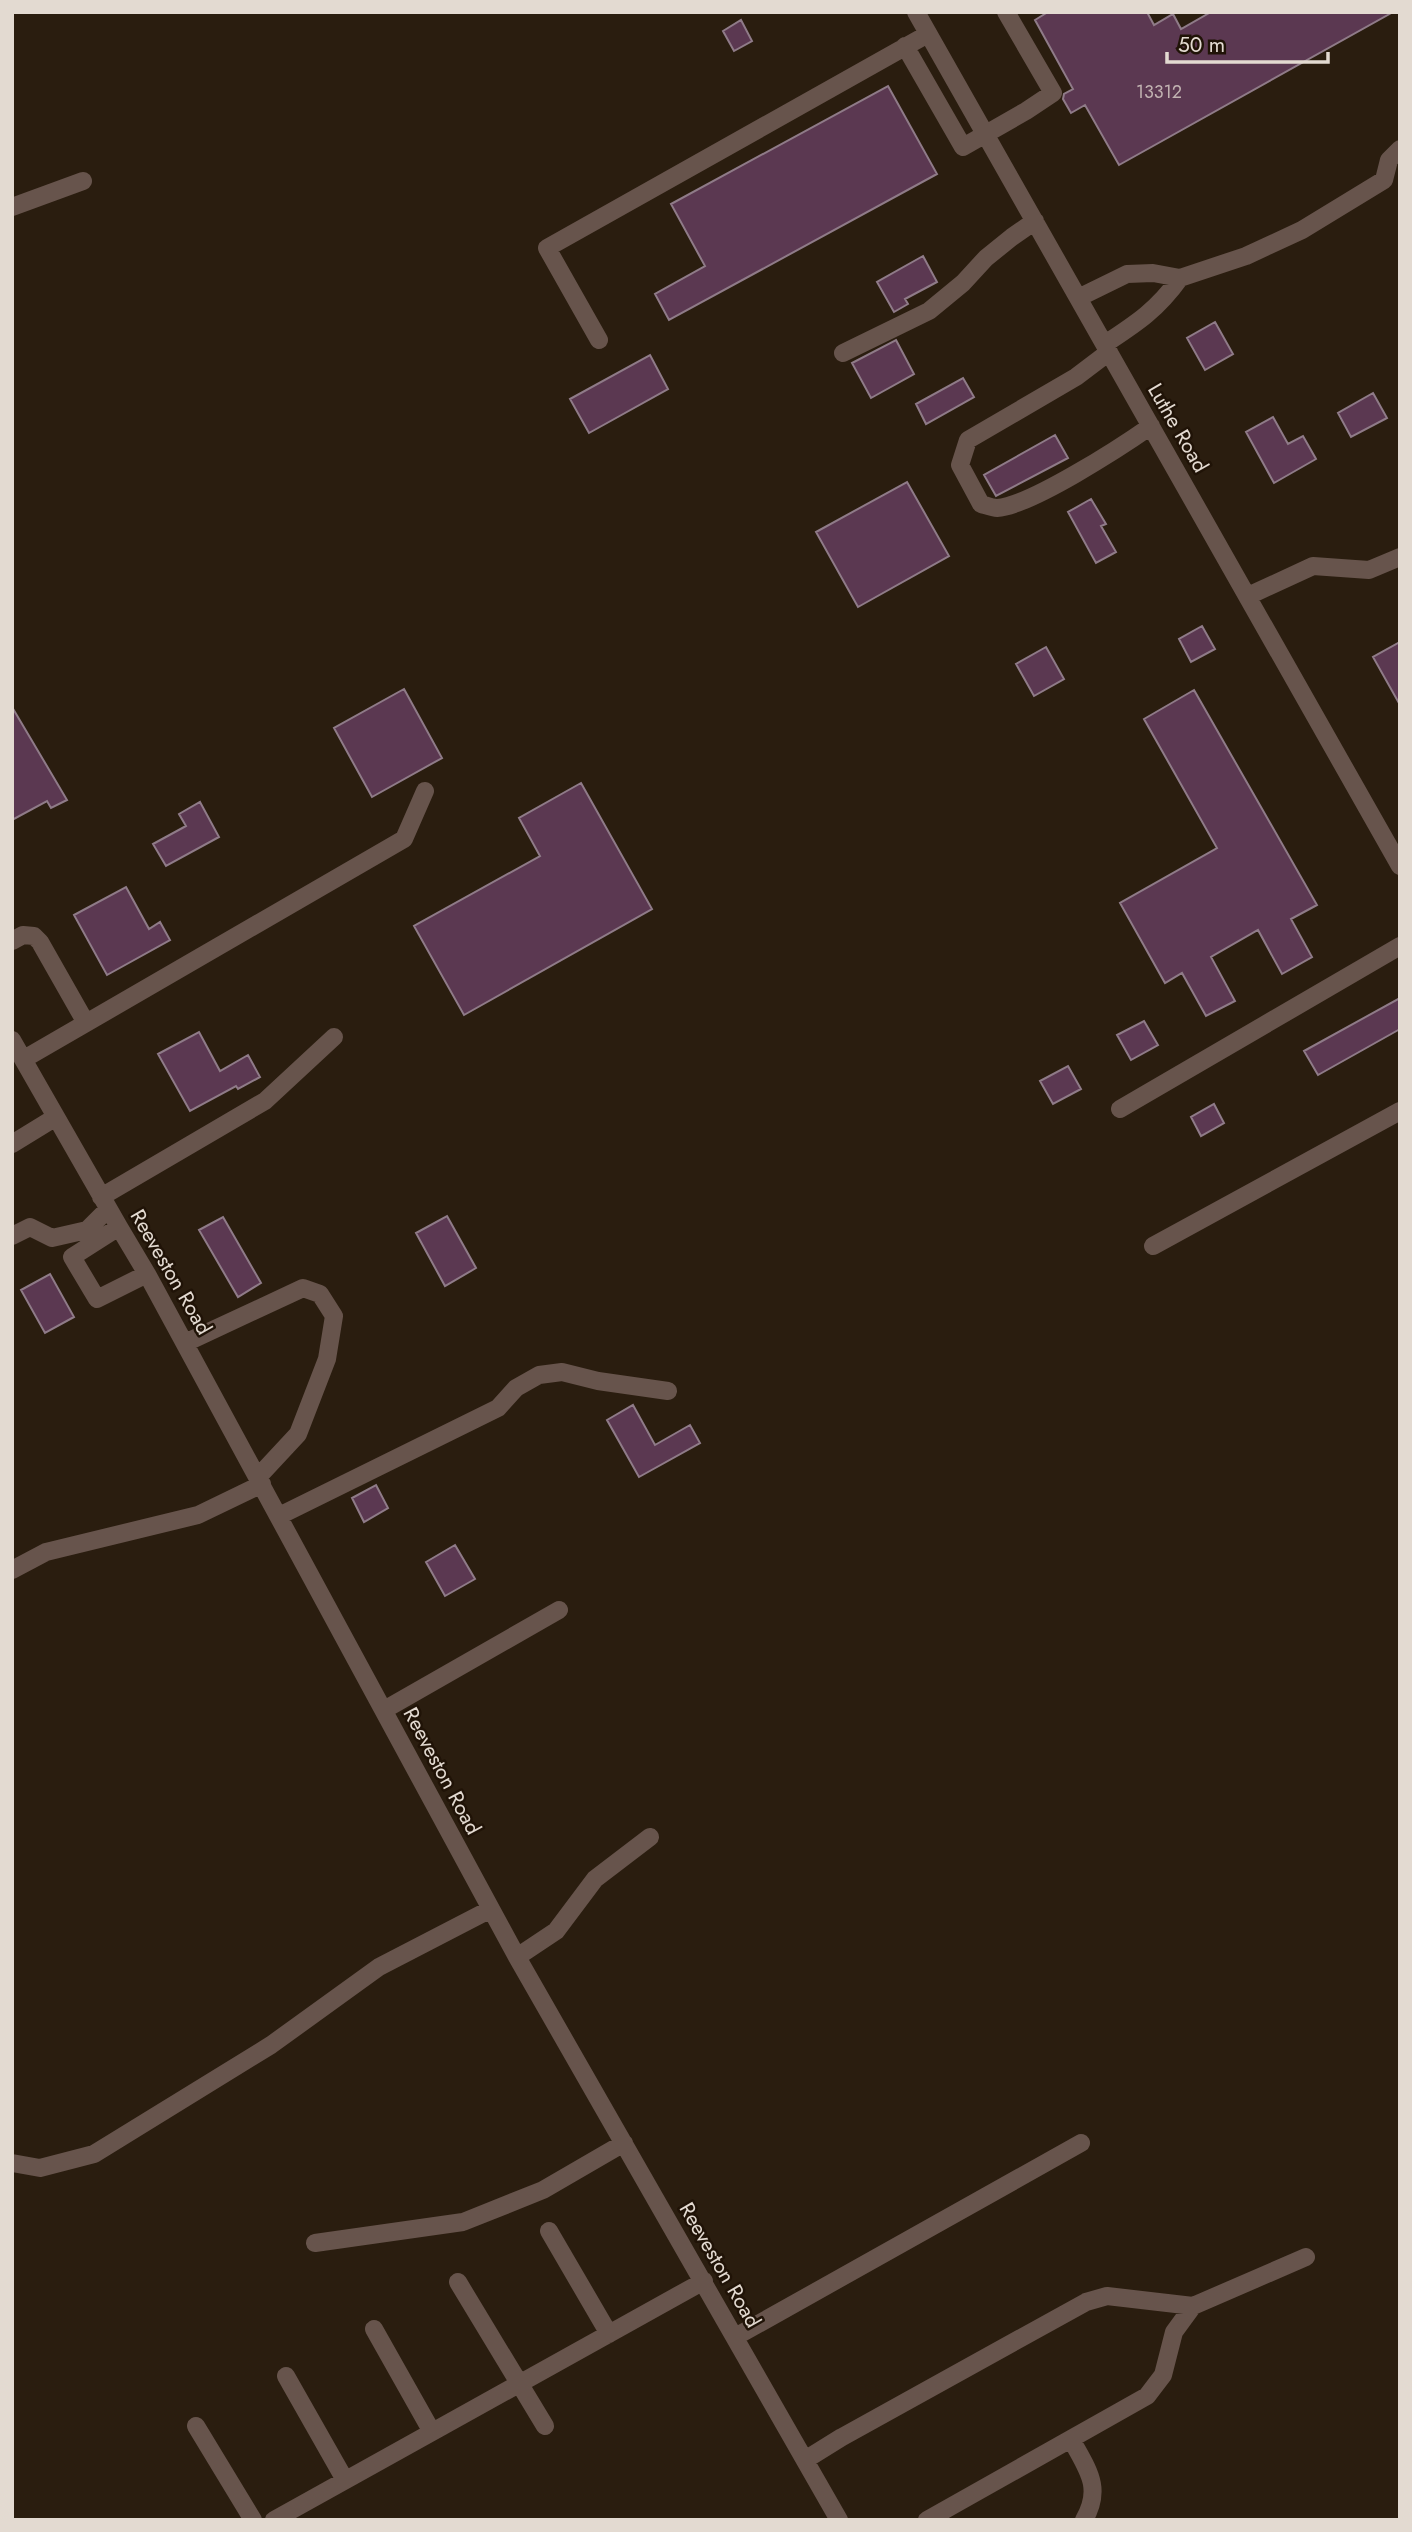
<svg xmlns="http://www.w3.org/2000/svg" width="1412" height="2532" viewBox="0 0 1412 2532" font-family="Jost,sans-serif">
  <style>
    .building { fill: #5b3851; stroke: #8f7b88; stroke-width: 2 }
    .lines { fill: none; stroke-linecap: round; stroke-linejoin: round }
    .minor { stroke: #67544c; stroke-width: 18 }
    .labels { text-anchor: middle; dominant-baseline: central; stroke-width: 5; stroke-linejoin: round; paint-order: stroke }
    .number-label { font-size: 18px; fill: #c1b2b1 }
    .street-label { font-size: 21px; fill: #e3dad1; stroke: #201307 }
  </style>
  <rect width="100%" height="100%" fill="#2a1d0f"/>
  <path class="building" d="M1048,12H1147L1154,25L1173,14L1181,29L1211,12H1393L1119,165L1085,105L1071,113L1063,99L1064,94L1073,89L1035,20Z
    M741,20L752,41L734,51L723,31Z
    M888,86L937,174L669,320L655,294L705,266L671,204Z
    M923,256L937,282L905,299L908,304L894,312L877,282Z
    M1215,322L1233,354L1205,370L1187,338Z
    M896,340L914,374L871,398L852,363Z
    M650,355L668,389L589,433L570,399Z
    M963,378L974,397L926,424L916,404Z
    M1373,393L1387,418L1351,437L1338,413Z
    M1273,417L1288,444L1303,436L1316,459L1274,483L1246,432Z
    M1055,435L1068,458L996,496L984,475Z
    M907,482L949,556L858,607L816,532Z
    M1091,499L1106,524L1101,526L1116,552L1096,563L1068,512Z
    M1202,626L1215,649L1191,662L1179,639Z
    M1400,642V705L1373,657Z
    M1046,647L1064,679L1034,696L1016,664Z
    M404,689L442,758L372,797L334,728Z
    M1194,690L1317,905L1291,919L1312,957L1282,974L1258,930L1211,957L1235,1001L1206,1016L1182,973L1165,983L1120,903L1217,848L1144,719Z
    M12,707L67,800L51,808L47,801L12,820Z
    M581,783L652,909L464,1015L414,926L540,856L519,818Z
    M200,802L219,837L166,866L153,844L186,826L179,814Z
    M126,887L149,929L160,922L170,940L107,975L74,915Z
    M1400,998V1029L1318,1075L1304,1051Z
    M1144,1021L1158,1045L1131,1060L1117,1035Z
    M199,1032L220,1071L248,1055L260,1077L238,1089L236,1086L190,1111L158,1054Z
    M1068,1066L1081,1089L1053,1104L1040,1081Z
    M1214,1104L1224,1123L1201,1136L1191,1117Z
    M447,1216L476,1268L445,1286L416,1233Z
    M223,1217L261,1283L238,1297L199,1230Z
    M50,1274L74,1317L45,1333L21,1290Z
    M633,1405L655,1445L690,1425L700,1443L639,1477L607,1420Z
    M376,1485L388,1508L364,1522L352,1498Z
    M455,1545L475,1579L445,1596L426,1562Z"/>
  <g class="lines">
    <path class="minor" d="M916,12L1400,866
      M905,46L963,147L1026,111L1053,93L1006,12
      M12,207L83,181
      M1078,298L1127,274L1153,273L1180,278L1246,256L1302,230L1384,180L1389,160L1400,149
      M599,340L547,248L928,34
      M1105,344C1137,323 1157,310 1180,278
      M1109,352L1076,377L968,440L960,465L981,504C985,505 992,508 997,508C1030,506 1121,447 1151,426
      M843,353L929,311L963,283L986,258L1012,237L1035,221
      M1248,596L1313,566L1369,570L1400,557
      M12,941L23,935L34,936L40,942L86,1023
      M12,1040L119,1227L147,1274L517,1957L839,2520
      M24,1059L404,839L425,791
      M1120,1109L1400,946
      M12,1144L56,1117
      M101,1197L265,1101L334,1037
      M119,1227L72,1257L97,1299L147,1274
      M12,1236L30,1227L52,1238L87,1230L108,1209
      M1153,1246L1400,1111
      M185,1343L303,1288L320,1294L334,1316L327,1359L298,1434L258,1477
      M279,1516L498,1408L516,1388L539,1375L562,1372L598,1381L668,1391
      M12,1570L46,1552L198,1515L262,1484
      M384,1710L559,1610
      M517,1957L556,1931L595,1879L650,1837
      M12,2163L40,2168L94,2154L271,2045L379,1967L491,1909
      M549,2231L609,2334
      M315,2243L463,2222L543,2190L624,2143
      M458,2282L545,2426
      M374,2329L432,2432
      M735,2337L1081,2143
      M286,2376L345,2480
      M196,2426L253,2520
      M1071,2439C1087,2469 1103,2487 1084,2520
      M805,2460L842,2437L1086,2302L1107,2296L1193,2306
      M274,2520L704,2281
      M927,2520L1147,2396L1163,2375L1174,2332L1193,2306L1306,2257"/>
  </g>
  <g class="labels">
    <g class="number-label">
      <text x="1159" y="92">13312</text>
    </g>
    <g class="street-label">
      <text transform="translate(1178 428) rotate(60)">Luthe Road</text>
      <text transform="translate(171 1272) rotate(60)">Reeveston Road</text>
      <text transform="translate(442 1771) rotate(62)">Reeveston Road</text>
      <text transform="translate(720 2265) rotate(60)">Reeveston Road</text>
    </g>
  </g>
  <rect width="1412" height="2532" fill="none" stroke="#e3dad1" stroke-width="28"/>
  <path d="M1167 52v10h161v-10" fill="none" stroke="#e3dad1" stroke-width="3.5"/>
  <text x="1178" y="52" font-size="21" fill="#e3dad1" stroke="#201307" stroke-width="5" paint-order="stroke">50 m</text>
</svg>
